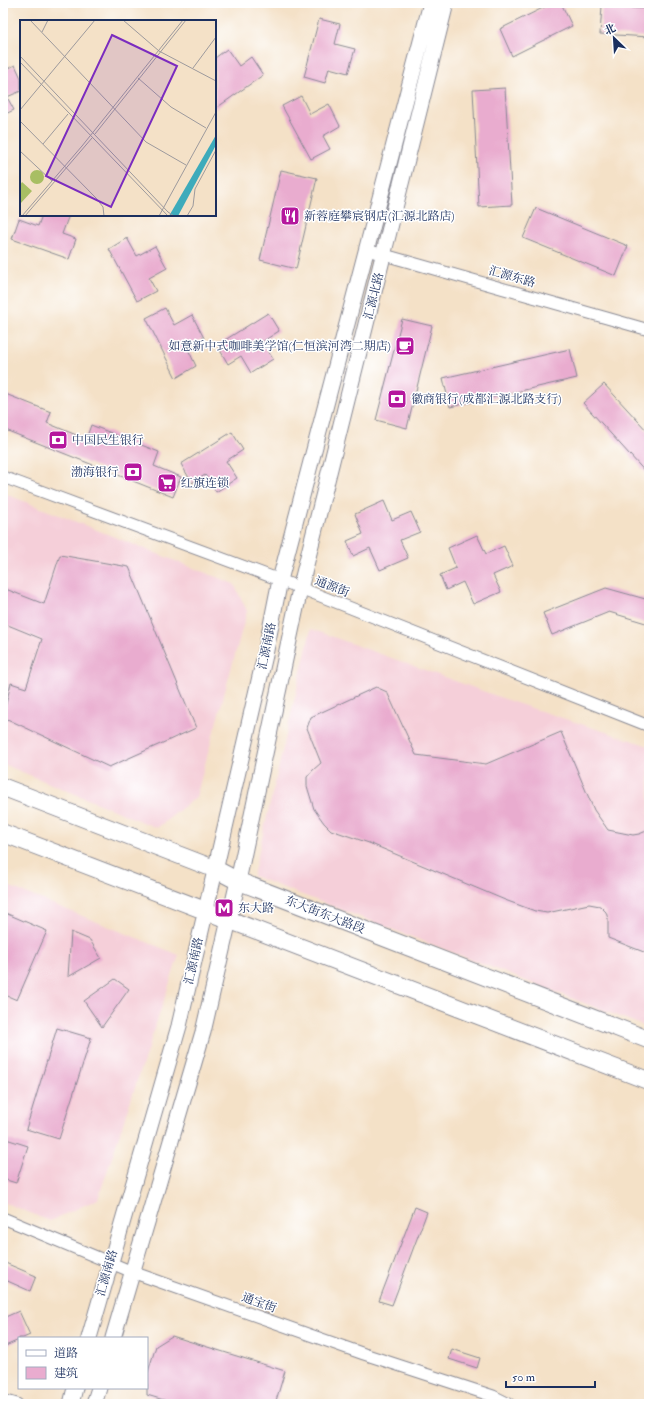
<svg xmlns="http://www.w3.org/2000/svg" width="652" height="1407" viewBox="0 0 652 1407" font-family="'IM FELL Double Pica','Noto Serif SC',serif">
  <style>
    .built { fill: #f5cfd9 }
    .building { fill: #e9accf }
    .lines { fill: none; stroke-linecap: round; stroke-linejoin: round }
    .street-casing { stroke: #888892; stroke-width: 13 }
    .secondary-casing { stroke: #888892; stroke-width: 17 }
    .primary-casing { stroke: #888892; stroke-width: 19 }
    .street { stroke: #fff; stroke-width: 11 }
    .secondary { stroke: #fff; stroke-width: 15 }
    .primary { stroke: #fff; stroke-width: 17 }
    .labels { text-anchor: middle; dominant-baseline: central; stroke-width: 3; stroke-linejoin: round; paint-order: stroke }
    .poi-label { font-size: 12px; fill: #1b2f5e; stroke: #fff; text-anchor: start }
    .street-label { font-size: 12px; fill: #1b2f5e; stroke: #fff }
    .inset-road { fill: none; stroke: #9d9a9d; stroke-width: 1 }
    .view { fill: #7b2cbf; fill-opacity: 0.15; stroke: #7b2cbf; stroke-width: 2 }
    .inset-edge { fill: none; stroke: #1b2f5e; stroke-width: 2 }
  </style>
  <rect width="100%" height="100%" fill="#fff"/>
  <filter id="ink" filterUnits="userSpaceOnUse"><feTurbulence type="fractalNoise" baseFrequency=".025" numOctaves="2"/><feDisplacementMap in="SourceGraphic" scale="8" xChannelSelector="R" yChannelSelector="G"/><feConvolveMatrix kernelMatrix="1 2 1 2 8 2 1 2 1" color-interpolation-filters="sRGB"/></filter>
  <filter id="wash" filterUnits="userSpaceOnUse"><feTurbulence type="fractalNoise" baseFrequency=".012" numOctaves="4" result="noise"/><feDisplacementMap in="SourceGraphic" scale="16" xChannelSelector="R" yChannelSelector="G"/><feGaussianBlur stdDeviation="0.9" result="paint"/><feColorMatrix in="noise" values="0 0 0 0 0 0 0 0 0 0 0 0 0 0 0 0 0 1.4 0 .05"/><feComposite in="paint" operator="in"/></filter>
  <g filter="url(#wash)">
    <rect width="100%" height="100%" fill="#f4e1c7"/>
    <path class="built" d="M3,493L234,584L247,611L196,797L157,828L3,764Z
      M311,629L516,703L649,746V1028L253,876Z
      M3,884L179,955L98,1199L50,1221L3,1202Z"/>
    <g id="blocks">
      <path class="building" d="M553,3H561L572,26L512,56L500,29Z
        M602,6L649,9V37L600,34Z
        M319,19L340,24L335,44L355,49L348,73L329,68L325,83L304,77Z
        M227,49L239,66L251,57L263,75L215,109V58Z
        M15,65L21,78V91L7,97L14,110L3,115V71Z
        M505,88L512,205L479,207L473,90Z
        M301,96L310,114L329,104L340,126L323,136L330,149L311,159L282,106Z
        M281,170L317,178L296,269L260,260Z
        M536,208L628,246L616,276L523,238Z
        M42,215H69L62,234L76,239L69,259L12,239L19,219L38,226Z
        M127,238L137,256L155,246L167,268L149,278L156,291L137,301L109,249Z
        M165,308L174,325L192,315L204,338L187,347L196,366L176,378L146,318Z
        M268,313L279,331L262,342L273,359L251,373L241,356L228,364L217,345Z
        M402,319L432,326L407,428L376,420Z
        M570,349L577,378L450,407L443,378Z
        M604,384L649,433V476L583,403Z
        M3,393L51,412L47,423L86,439L91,425L159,452L154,466L181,477L173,497L3,429Z
        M232,432L243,450L226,461L237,478L216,492L205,475L192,483L181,464Z
        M384,501L392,520L411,512L420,532L400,540L408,558L380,570L370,548L353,556L347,541L363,534L355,514Z
        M477,535L486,554L504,546L513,566L493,575L501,592L473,604L463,582L446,590L440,575L456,568L448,548Z
        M60,555L129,567L196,728L109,767L3,717L11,683L26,688L42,639L3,623V588L44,604Z
        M606,588L649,600V624L609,612L552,635L543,613Z
        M376,687L387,692L416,755L486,764L561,732L594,810L608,830L633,835L639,834L649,830V954L608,938V919L606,912L600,906L589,904L547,913L535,911L505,900L369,843L331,830L324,823L314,809L307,786V777L313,770L321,763L307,728L311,717Z
        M3,912L47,931L17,1000L3,994Z
        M71,932L90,940L101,958L68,977Z
        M115,979L129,989L102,1027L84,1001Z
        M57,1028L91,1038L59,1139L26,1129Z
        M3,1138L28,1146L16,1183L3,1179Z
        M415,1207L427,1212L392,1305L379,1301Z
        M3,1262L36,1276L30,1291L3,1279Z
        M19,1311L30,1335L23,1338H19V1340L3,1347V1318Z
        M172,1336L285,1371L275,1404H177L147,1395V1375L156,1346Z
        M452,1349L480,1358L477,1368L449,1359Z"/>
    </g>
  </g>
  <g filter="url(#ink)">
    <use href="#blocks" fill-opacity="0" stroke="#888892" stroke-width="1"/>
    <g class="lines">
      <g class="street-casing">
        <path id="street" d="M367,250L649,330
          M3,477L280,580L649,726
          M3,1218L135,1273L364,1354L493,1396L509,1404
          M3,1400L17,1404"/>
      </g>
      <g class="secondary-casing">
        <path id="secondary" d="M89,1338L179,1026L265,655L280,580L431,3
          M113,1338L203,1032L238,881L300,589L446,3
          M71,1404L75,1388
          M94,1404L99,1388"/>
      </g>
      <g class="primary-casing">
        <path id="primary" d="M3,787L215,869L238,881L649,1040
          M3,833L649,1081"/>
      </g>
      <use href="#street" class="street"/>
      <use href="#secondary" class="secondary"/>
      <use href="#primary" class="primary"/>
    </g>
  </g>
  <defs>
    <g id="restaurant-square" transform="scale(1)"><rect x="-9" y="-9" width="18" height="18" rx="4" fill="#b5179e" stroke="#fff"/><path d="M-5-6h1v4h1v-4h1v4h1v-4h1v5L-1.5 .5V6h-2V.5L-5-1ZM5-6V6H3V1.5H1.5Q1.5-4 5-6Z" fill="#fff"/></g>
    <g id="cafe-square" transform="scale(1)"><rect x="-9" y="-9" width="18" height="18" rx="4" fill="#b5179e" stroke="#fff"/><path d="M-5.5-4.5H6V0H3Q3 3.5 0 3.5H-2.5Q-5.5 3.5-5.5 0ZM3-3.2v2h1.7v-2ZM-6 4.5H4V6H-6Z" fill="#fff"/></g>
    <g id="bank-square" transform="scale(1)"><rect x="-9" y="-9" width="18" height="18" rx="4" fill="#b5179e" stroke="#fff"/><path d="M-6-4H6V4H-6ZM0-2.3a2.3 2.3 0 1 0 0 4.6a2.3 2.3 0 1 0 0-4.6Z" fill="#fff"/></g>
    <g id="supermarket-square" transform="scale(1)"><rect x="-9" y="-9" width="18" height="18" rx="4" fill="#b5179e" stroke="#fff"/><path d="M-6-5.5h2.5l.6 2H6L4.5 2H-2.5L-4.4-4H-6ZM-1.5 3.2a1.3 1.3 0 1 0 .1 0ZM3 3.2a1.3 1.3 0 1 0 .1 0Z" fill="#fff"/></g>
    <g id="metro-square" transform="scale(1)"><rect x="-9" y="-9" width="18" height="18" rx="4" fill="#b5179e" stroke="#fff"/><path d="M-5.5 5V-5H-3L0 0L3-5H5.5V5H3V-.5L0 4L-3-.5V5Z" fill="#fff"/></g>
  </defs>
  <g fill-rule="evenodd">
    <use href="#restaurant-square" x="290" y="216"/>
    <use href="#cafe-square" x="405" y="346"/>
    <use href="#bank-square" x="397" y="399"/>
    <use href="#bank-square" x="58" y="440"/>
    <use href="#bank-square" x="133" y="472"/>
    <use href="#supermarket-square" x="167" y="483"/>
    <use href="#metro-square" x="224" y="908"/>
  </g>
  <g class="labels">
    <g class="poi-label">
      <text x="304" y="216">新蓉庭攀宸钢店(汇源北路店)</text>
      <text x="391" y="346" text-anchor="end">如意新中式咖啡美学馆(仁恒滨河湾二期店)</text>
      <text x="411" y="399">徽商银行(成都汇源北路支行)</text>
      <text x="72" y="440">中国民生银行</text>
      <text x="119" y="472" text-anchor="end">渤海银行</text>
      <text x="181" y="483">红旗连锁</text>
      <text x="238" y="908">东大路</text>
    </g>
    <g class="street-label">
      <text transform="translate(512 277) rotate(16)">汇源东路</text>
      <text transform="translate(374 296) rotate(-76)">汇源北路</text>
      <text transform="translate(332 587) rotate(21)">通源街</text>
      <text transform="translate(267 646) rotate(-78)">汇源南路</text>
      <text transform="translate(325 915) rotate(21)">东大街东大路段</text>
      <text transform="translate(194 961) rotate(-77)">汇源南路</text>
      <text transform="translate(107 1273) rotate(-74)">汇源南路</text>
      <text transform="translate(259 1303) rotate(20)">通宝街</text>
    </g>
  </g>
  <g transform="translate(20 20)">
    <rect width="196" height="196" fill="#f4e1c7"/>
    <path d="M10 157a7 7 0 1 1 14 0a7 7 0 1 1-14 0ZM2,162L12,171L0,184V165Z" fill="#a8be63"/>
    <path d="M196,115V125L158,196H149Z" fill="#3dabbb"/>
    <path class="inset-road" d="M10,0L126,122L166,145M103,0L139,31L196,61M22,12L28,0M0,36L148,192L154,196M0,42L148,196M173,48L196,17M118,58L151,87L186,108M0,90L75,0M0,101L76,178L83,187L84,196M75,114L166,0M23,124L48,94M0,131L32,161M2,196L62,126L163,0M5,196L72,118M139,196L196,92M167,196L173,186L175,169L196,130"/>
    <path class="view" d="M92,15L157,46L91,187L26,156Z"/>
    <rect width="196" height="196" class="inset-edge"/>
  </g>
  <rect width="652" height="1407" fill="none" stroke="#fff" stroke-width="16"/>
  <rect x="18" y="1337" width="130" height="52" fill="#ffffff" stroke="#a4acbf"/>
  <rect x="26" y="1350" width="20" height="6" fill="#ffffff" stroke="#a4acbf"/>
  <text x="54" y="1357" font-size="12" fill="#1b2f5e">道路</text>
  <rect x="26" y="1367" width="20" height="12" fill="#e9accf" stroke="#a4acbf"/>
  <text x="54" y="1377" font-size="12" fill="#1b2f5e">建筑</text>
  <g transform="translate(614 38) rotate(335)" stroke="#ffffff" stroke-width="3" paint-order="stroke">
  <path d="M0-3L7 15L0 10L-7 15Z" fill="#1b2f5e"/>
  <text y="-6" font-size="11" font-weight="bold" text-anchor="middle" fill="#1b2f5e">北</text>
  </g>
  <path d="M506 1381v6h89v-6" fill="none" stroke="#1b2f5e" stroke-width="2"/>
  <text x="512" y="1381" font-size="12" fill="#1b2f5e" stroke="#ffffff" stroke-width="3" paint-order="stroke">50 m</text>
</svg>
